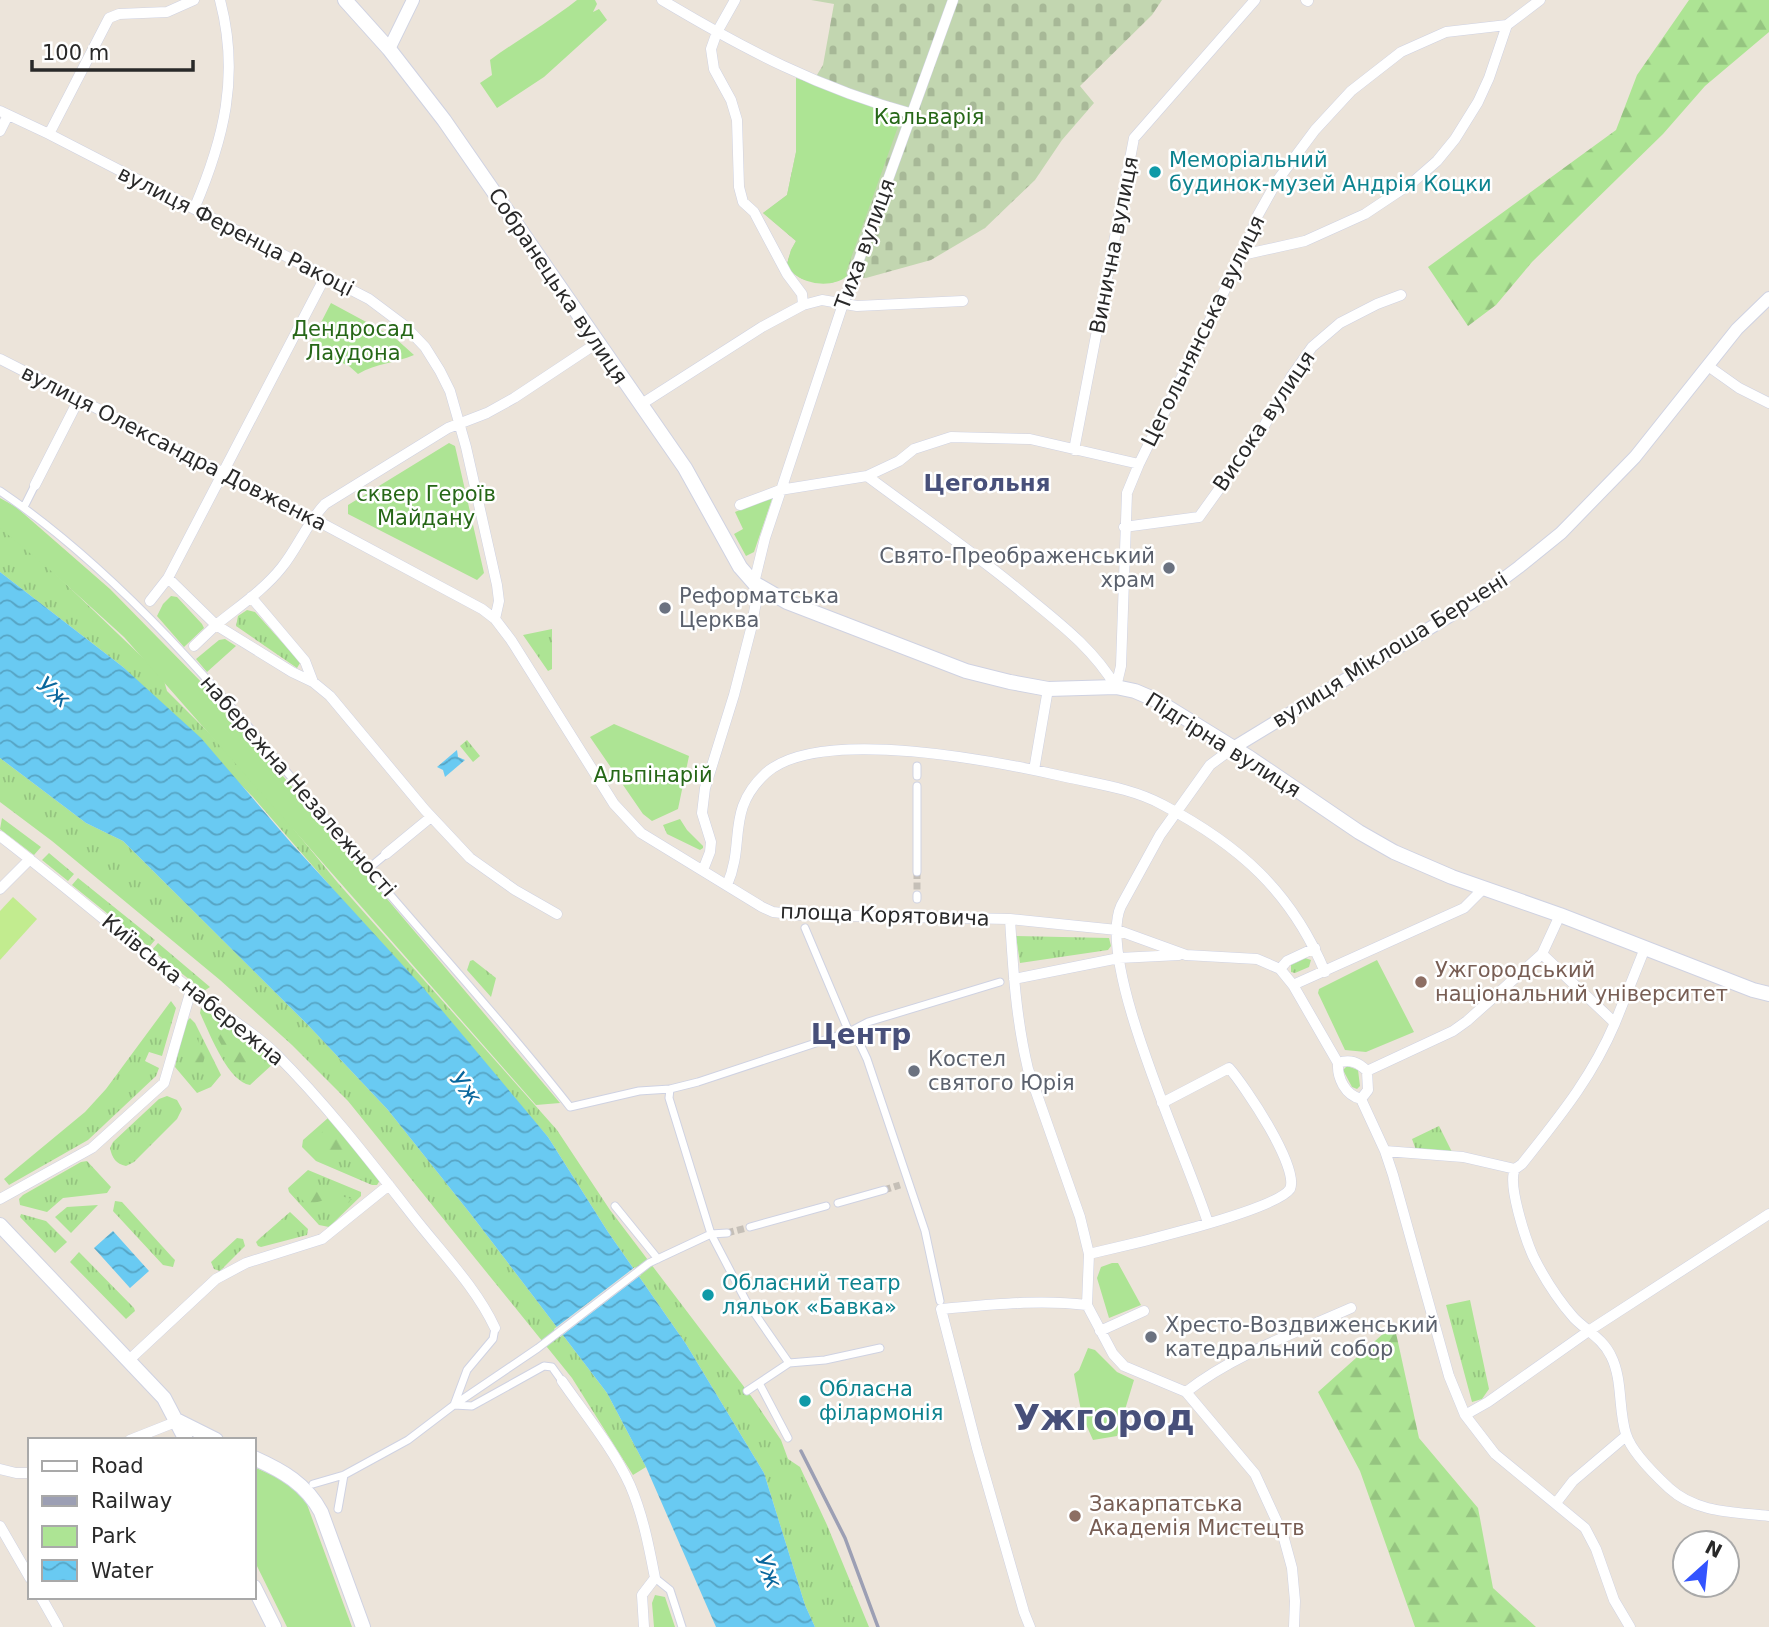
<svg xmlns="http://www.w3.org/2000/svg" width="1769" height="1627" viewBox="0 0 1769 1627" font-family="'DejaVu Sans',sans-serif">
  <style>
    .grass { fill: url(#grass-tufts) }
    .forest { fill: url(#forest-firs) }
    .cemetery { fill: url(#cemetery-stones) }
    .park { fill: #ade494 }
    .pitch { fill: #c2ec8f }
    .water { fill: url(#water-waves) }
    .pier { fill: #ece4da }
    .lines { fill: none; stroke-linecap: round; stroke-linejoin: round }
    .pedestrian-tunnel { stroke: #c5bfb7; stroke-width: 7; stroke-dasharray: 7 3.5; stroke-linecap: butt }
    .pedestrian-casing { stroke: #cfd2e2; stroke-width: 9 }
    .minor-casing { stroke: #cfd2e2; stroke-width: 11 }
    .tertiary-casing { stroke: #cfd2e2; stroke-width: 14 }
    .secondary-casing { stroke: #cfd2e2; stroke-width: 16 }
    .pedestrian { stroke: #fff; stroke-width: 7 }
    .minor { stroke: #fff; stroke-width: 10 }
    .tertiary { stroke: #fff; stroke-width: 12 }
    .secondary { stroke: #fff; stroke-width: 14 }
    .rail { stroke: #9c9fb4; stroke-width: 3.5 }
    .culture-dot { fill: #0f9aa8; stroke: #fff; stroke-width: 2.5 }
    .worship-dot { fill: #6b7280; stroke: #fff; stroke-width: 2.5 }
    .education-dot { fill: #8d6e63; stroke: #fff; stroke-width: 2.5 }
    .labels { text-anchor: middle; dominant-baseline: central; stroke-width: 5; stroke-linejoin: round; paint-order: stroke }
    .park-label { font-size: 21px; fill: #266717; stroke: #fff }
    .culture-label { font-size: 21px; fill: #0d838f; stroke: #fff; text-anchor: start }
    .street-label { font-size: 21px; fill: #292929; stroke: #fff }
    .worship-label { font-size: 21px; fill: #5b616d; stroke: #fff; text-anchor: start }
    .education-label { font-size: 21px; fill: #785e54; stroke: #fff; text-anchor: start }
    .neighbourhood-label { font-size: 23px; font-weight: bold; fill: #48507a; stroke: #fff }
    .water-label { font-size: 23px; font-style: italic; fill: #09669c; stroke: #fff }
    .district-label { font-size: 28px; font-weight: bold; fill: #48507a; stroke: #fff }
    .town-label { font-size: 35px; font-weight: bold; fill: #48507a; stroke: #fff }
  </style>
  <defs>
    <pattern id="grass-tufts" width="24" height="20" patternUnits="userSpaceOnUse" patternTransform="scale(1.75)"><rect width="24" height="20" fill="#ade494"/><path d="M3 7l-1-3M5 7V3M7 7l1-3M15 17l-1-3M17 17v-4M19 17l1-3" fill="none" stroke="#95c480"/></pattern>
    <pattern id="forest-firs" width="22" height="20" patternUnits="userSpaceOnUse" patternTransform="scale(1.75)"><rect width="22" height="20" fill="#ade494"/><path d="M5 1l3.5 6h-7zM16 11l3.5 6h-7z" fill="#95c480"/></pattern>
    <pattern id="cemetery-stones" width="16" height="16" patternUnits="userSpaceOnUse" patternTransform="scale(1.75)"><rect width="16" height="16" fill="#c2d6b0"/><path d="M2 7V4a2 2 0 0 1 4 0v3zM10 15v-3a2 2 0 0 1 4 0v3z" fill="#a7b897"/></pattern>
    <pattern id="water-waves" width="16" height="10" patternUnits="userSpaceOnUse" patternTransform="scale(1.75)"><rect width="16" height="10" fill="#69caf2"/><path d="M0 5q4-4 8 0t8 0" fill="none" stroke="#56a4c4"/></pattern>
  </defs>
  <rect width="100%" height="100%" fill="#ece4da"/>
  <path class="grass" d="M0,521L163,677L167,691L208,732L260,788L338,883L557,1130L610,1210L751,1396L781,1440L788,1459L800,1467L827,1525L869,1627H815L805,1605L764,1473L686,1344L608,1232L548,1137L253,797L123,667L0,572Z
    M247,610L255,612L298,660L300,663L297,668L236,626L238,616Z
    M552,629V669L548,671L523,635Z
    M467,740L480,756L473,762L460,746Z
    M0,758L86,823L123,841L308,1025L388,1110L473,1217L607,1393L646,1467L633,1475L572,1378L348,1101L292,1045L220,980L52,841L0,802Z
    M2,818L41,847L34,855L0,829Z
    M680,819L687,830L703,846V848L700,850L667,834L663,825Z
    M49,853L74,874L68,881L42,860Z
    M78,878L155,940L149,947L72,885Z
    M1016,936L1109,938L1111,946L1108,950L1020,963Z
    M158,943L210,987L204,991L152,950Z
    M1305,958L1311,960L1309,967L1295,973L1291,972V965Z
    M473,960L496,978L491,997L467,970L470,961Z
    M171,1001L176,1008L162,1056L149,1052L145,1061L159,1068L156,1076L88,1140L9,1185L4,1179L85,1112L106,1089Z
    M201,1008L263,1046L274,1059V1063L250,1085C228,1082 209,1032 200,1013Z
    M190,1018L195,1023L221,1075L211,1087L197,1093L175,1067L185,1023Z
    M1347,1066L1358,1070L1360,1086L1357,1089L1352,1087L1343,1070Z
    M167,1096L177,1100L182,1109L177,1119L134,1162L126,1166C116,1164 112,1158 110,1148L113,1142L159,1099Z
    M328,1118H331L380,1180L377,1185H372L316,1161L302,1147L303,1140Z
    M1439,1126L1453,1154L1416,1150L1412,1139Z
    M87,1161L111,1187L107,1193L63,1198L47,1212L20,1205L19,1199L23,1195L81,1162Z
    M308,1170L361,1192V1196L329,1227L319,1225L289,1192L288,1188Z
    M115,1201L122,1202L172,1257L175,1260L173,1267L163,1265L113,1211Z
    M98,1205L71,1233L55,1217L67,1207Z
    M290,1212L308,1229L307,1235L261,1247L258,1246L256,1242L259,1239Z
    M21,1214L46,1221L67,1242L55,1253L20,1217Z
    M237,1238L243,1239L245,1246L220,1271L214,1269L211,1262Z
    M79,1252L134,1308L135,1311L126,1319L70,1262Z
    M1470,1300L1489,1389L1482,1399L1472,1402L1446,1305Z"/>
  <path class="forest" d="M1689,0H1769V32L1705,86L1663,134L1532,262L1496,305L1468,326L1428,267L1616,130L1637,75Z
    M207,1016L262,1054L265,1062L250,1076C229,1068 217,1035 207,1016Z
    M193,1030L205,1056L202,1067L187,1061Z
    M329,1126L348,1145L343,1159L319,1152L310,1143Z
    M302,1186L352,1199L339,1210L328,1199L307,1205L295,1192Z
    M1394,1324L1419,1438L1478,1508L1493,1588L1536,1627H1415L1360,1471L1318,1392Z"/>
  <path class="cemetery" d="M811,0H1162L1152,15L1080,86L1094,103L1062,140L1035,180L985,228L931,260L866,278L847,276L832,283L802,279L794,274L787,264L791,250L796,241L763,213L787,195L796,152V78L812,83L823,65L834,4Z"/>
  <path class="park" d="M577,0H595L597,4L593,12L599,9L607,20L544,77L497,108L480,83L492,75L490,60C519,39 549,22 577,0Z
    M796,78L898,117L900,121L846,272L847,276C831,290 795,284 787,264L791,250L796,241L763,213L787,195L796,152Z
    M331,303L394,337L414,355C395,363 377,363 358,374L349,366L322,354L325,348L311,342Z
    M449,443L455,446L484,573L477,580L348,514V505Z
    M773,496L754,552L746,556L734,534L743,529L735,512Z
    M0,498L16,507L110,589L215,696L560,1103L536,1105L124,637L50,570L0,528Z
    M171,596L177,597L202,624L204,628L184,647L157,616L163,604Z
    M225,639L236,646L207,672L196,659L219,640Z
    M614,724L689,756L678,809L652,821L643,814L590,737Z
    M1377,960L1414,1032L1366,1052L1345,1050L1318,993L1319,989Z
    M1112,1263H1118L1141,1305L1109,1318L1097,1278L1101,1267Z
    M1088,1348L1095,1350L1117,1372L1134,1380L1117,1436L1093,1440L1084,1420L1086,1418L1085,1415L1082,1416L1074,1374L1079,1370Z
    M254,1467L289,1483L305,1499L352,1627H287L254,1560Z
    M655,1595L665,1597L675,1627H654L652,1603Z"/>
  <path class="pitch" d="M13,897L37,919L0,960V911Z"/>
  <path class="water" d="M0,572L123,667L201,738L292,844L420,984L548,1137L608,1232L686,1344L764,1473L805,1605L815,1627H716L646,1467L607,1393L473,1217L388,1110L308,1025L123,841L86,823L0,758Z
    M457,750L458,757L465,760L445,777L443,770L437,767Z
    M113,1231L149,1271L130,1288L94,1248Z"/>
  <path class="pier" d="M635,1267L641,1275L560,1337L554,1329Z"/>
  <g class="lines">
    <path class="pedestrian-tunnel" d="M917,872V895
      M884,1190L900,1185
      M727,1233L750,1227"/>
    <g class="pedestrian-casing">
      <path id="pedestrian" d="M0,491C143,588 257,738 368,869C435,948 506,1025 570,1107L639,1091L670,1089L698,1082L849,1032L868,1022L1000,982
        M24,507L35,485
        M917,776V766
        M917,786V872
        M368,869L386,854
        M917,899V895
        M805,928L849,1032L859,1042L867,1059L925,1231L940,1301
        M670,1089L669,1098L711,1234L746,1301L789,1363L825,1360L880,1348
        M838,1203L884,1190
        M615,1206L658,1259
        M750,1227L826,1206
        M495,1328L493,1339L467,1370L454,1405L472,1406L544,1366L552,1367L562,1381
        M759,1383L788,1438
        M747,1391L789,1363
        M313,1484L344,1475L408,1440L454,1405L538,1348L649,1263L711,1234L727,1233
        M338,1509L344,1475
        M655,1578L670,1590L682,1627"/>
    </g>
    <g class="minor-casing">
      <path id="minor" d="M662,0C744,49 820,89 913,114
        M735,0L717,32L711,49L714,69L731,100L737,120L739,187L743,202L754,212L787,274L802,294L803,305
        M1306,0L1308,1
        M0,111L49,134L369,299L405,326L425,347L440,371L450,391L466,447L497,585L499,601L495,619
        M0,131L8,115
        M49,134L109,18L119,14L167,12L194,0
        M194,209C224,139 240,76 220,0
        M1242,255L1305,241L1365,214L1413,182L1437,161L1455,139L1478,102L1489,78L1507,25L1540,0
        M0,359L312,518L482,609L495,619L511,640L614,804L641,833L762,907L773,912L799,915L1010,919L1117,930L1186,955L1257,959L1280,969L1293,985L1338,1063C1337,1078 1345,1095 1361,1099
        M1708,366L1739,388L1769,403
        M640,405L762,327L803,305L822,300L857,306L963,301
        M1074,450L1134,138L1255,0
        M867,476C922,517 978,555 1030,599C1063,626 1094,650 1116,687
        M35,485L79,399
        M740,505L780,490L867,476L899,461L914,449L951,437L1030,439L1139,464
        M1124,527L1199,517L1263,428L1291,377L1312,347L1340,323L1377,304L1401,295
        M168,578L325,277
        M251,597L305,661L313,682
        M150,601L168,578L216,625L194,646
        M1116,687L1121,666L1127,493L1139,464L1242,255L1258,215L1277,181L1315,130L1351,91L1401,52L1446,32L1507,25
        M1034,770L1048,689
        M0,836C65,886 127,939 191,990C218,1012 251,1029 276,1054C326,1104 370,1161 413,1216C441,1252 476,1287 495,1328
        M386,854L431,817
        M703,870L710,852L711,842L702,813L705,788L734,695L751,629L756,602L754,583L765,538L843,304L953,0
        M727,885C746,842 725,811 766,773C820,725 1000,762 1066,777C1098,784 1134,789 1163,805C1239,845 1291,891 1325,972
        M0,889L30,859
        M557,914L515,890L470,858L425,810L330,696L313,682L292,672L216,625C238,607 264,590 282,567C298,547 307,523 325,504L448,428L487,413L514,398L597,343
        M1010,919C1013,969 1016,1019 1028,1069L1080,1217L1089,1254L1087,1305L1113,1354L1124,1366L1186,1392L1255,1474L1283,1535L1292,1568L1295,1601L1294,1627
        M1542,954L1615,1023L1645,948
        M1280,969L1287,961L1315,948
        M1014,979L1119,958L1179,955
        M1293,985L1464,908L1484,888
        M1338,1063C1350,1059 1358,1062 1367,1071L1368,1090L1361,1099
        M1367,1071L1453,1031L1467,1021L1542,954L1560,915
        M1361,1099L1385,1151L1393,1175L1449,1376L1465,1415L1495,1454L1585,1528L1596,1549L1614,1600L1630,1627
        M1385,1151L1463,1157L1515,1169L1522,1164C1559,1117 1591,1079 1615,1023
        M1515,1169C1507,1184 1526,1240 1533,1256C1543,1276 1559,1301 1574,1318C1587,1331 1603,1339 1611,1356C1623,1380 1618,1409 1626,1434C1631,1451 1655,1475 1669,1488C1696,1513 1734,1512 1769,1516
        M0,1199L92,1148L164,1083L191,990
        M1208,1223C1188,1158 1095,963 1121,906L1160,835L1210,765L1233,748
        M1089,1254C1121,1247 1275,1211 1290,1189C1300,1168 1245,1086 1229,1068L1162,1103
        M1100,1331L1144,1311
        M129,1360L216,1279L246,1263L322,1239L389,1185
        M562,1381C585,1414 613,1448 630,1485C643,1515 649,1547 655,1578L642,1595L644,1627
        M1186,1392C1233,1355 1297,1332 1351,1308
        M1465,1415L1488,1402L1590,1330L1769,1214
        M130,1440L178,1421
        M0,1469L16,1473H30
        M1556,1503L1573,1481L1626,1436
        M0,1526L30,1578
        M41,1597L58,1627
        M1030,1627L1024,1612L977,1448L941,1309C989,1305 1038,1299 1087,1305"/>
    </g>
    <g class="tertiary-casing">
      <path id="tertiary" d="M389,49L413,0
        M1233,748L1471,603L1519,567L1561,533L1635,457L1737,329L1769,298"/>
    </g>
    <g class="secondary-casing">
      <path id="secondary" d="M345,0L389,49L444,120L685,468L740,567L754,583L787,602L966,671L1010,682L1048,689L1116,687L1135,691L1156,700L1250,758L1359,832L1394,852L1452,877L1560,915L1753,990L1769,994
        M0,1225L164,1398L186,1440
        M178,1421L216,1440
        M254,1458C283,1471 306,1484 321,1512L363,1627
        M254,1587L274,1627"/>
    </g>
    <use href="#pedestrian" class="pedestrian"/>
    <use href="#minor" class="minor"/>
    <use href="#tertiary" class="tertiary"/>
    <use href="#secondary" class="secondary"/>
    <path class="rail" d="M801,1451L845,1538L878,1627"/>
  </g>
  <g class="culture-dot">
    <circle cx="1155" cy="172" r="7"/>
    <circle cx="708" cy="1295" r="7"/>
    <circle cx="805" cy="1401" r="7"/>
  </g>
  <g class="worship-dot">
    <circle cx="1169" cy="568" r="7"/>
    <circle cx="665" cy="608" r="7"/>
    <circle cx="914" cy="1071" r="7"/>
    <circle cx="1151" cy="1337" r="7"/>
  </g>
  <g class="education-dot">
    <circle cx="1421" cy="982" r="7"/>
    <circle cx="1075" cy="1516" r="7"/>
  </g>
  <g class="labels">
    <g class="park-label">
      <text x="929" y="117">Кальварія</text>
      <text x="353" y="329">Дендросад<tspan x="353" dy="24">Лаудона</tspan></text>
      <text x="426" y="494">сквер Героїв<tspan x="426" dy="24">Майдану</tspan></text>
      <text x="653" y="775">Альпінарій</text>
    </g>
    <g class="culture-label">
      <text x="1169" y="160">Меморіальний<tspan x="1169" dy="24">будинок-музей Андрія Коцки</tspan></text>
      <text x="722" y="1283">Обласний театр<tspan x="722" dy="24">ляльок «Бавка»</tspan></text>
      <text x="819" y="1389">Обласна<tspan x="819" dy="24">філармонія</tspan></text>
    </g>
    <g class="street-label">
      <text transform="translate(236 231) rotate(27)">вулиця Ференца Ракоці</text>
      <text transform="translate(865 244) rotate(-70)">Тиха вулиця</text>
      <text transform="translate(1114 245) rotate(-79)">Винична вулиця</text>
      <text transform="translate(558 286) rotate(56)">Собранецька вулиця</text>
      <text transform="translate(1203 331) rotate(-64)">Цегольнянська вулиця</text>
      <text transform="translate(1264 421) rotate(-56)">Висока вулиця</text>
      <text transform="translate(174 448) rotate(27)">вулиця Олександра Довженка</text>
      <text transform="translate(1390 650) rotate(-32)">вулиця Міклоша Берчені</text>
      <text transform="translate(1223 745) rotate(32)">Підгірна вулиця</text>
      <text transform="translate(298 786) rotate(49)">набережна Незалежності</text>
      <text transform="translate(885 915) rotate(2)">площа Корятовича</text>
      <text transform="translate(193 990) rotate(39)">Київська набережна</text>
    </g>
    <g class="worship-label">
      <text x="1155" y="556" text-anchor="end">Свято-Преображенський<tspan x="1155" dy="24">храм</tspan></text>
      <text x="679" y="596">Реформатська<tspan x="679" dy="24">Церква</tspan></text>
      <text x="928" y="1059">Костел<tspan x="928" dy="24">святого Юрія</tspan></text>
      <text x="1165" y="1325">Хресто-Воздвиженський<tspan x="1165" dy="24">катедральний собор</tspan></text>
    </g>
    <g class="education-label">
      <text x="1435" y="970">Ужгородський<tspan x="1435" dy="24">національний університет</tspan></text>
      <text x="1089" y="1504">Закарпатська<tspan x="1089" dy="24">Академія Мистецтв</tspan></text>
    </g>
    <g class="neighbourhood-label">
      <text x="987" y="483">Цегольня</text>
    </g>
    <g class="water-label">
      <text transform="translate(54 692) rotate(39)">Уж</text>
      <text transform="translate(466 1088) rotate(52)">Уж</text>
      <text transform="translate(769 1571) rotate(68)">Уж</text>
    </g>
    <g class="district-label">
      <text x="861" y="1034">Центр</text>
    </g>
    <g class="town-label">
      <text x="1104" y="1418">Ужгород</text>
    </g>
  </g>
  <rect x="28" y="1438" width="228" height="161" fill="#ffffff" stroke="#a9a9a9" stroke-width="2"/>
  <rect x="42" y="1461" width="35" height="10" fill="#ffffff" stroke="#a9a9a9" stroke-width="2"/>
  <text x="91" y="1473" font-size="21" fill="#292929">Road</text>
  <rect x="42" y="1496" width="35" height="10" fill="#9c9fb4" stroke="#a9a9a9" stroke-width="2"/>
  <text x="91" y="1508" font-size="21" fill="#292929">Railway</text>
  <rect x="42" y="1526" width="35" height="21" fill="#ade494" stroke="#a9a9a9" stroke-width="2"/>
  <text x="91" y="1543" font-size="21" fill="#292929">Park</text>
  <rect x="42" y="1560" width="35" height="21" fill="url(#water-waves)" stroke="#a9a9a9" stroke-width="2"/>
  <text x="91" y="1578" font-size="21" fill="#292929">Water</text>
  <g transform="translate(1706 1564) rotate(27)"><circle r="33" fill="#ffffff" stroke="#a9a9a9" stroke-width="2"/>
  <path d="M0-5L12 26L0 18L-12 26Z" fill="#3354ff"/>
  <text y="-10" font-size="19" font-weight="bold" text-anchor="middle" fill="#292929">N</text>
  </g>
  <path d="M32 60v10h161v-10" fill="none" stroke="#292929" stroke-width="3.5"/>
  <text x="42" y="60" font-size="21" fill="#292929" stroke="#ffffff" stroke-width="5" paint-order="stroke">100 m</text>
</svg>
